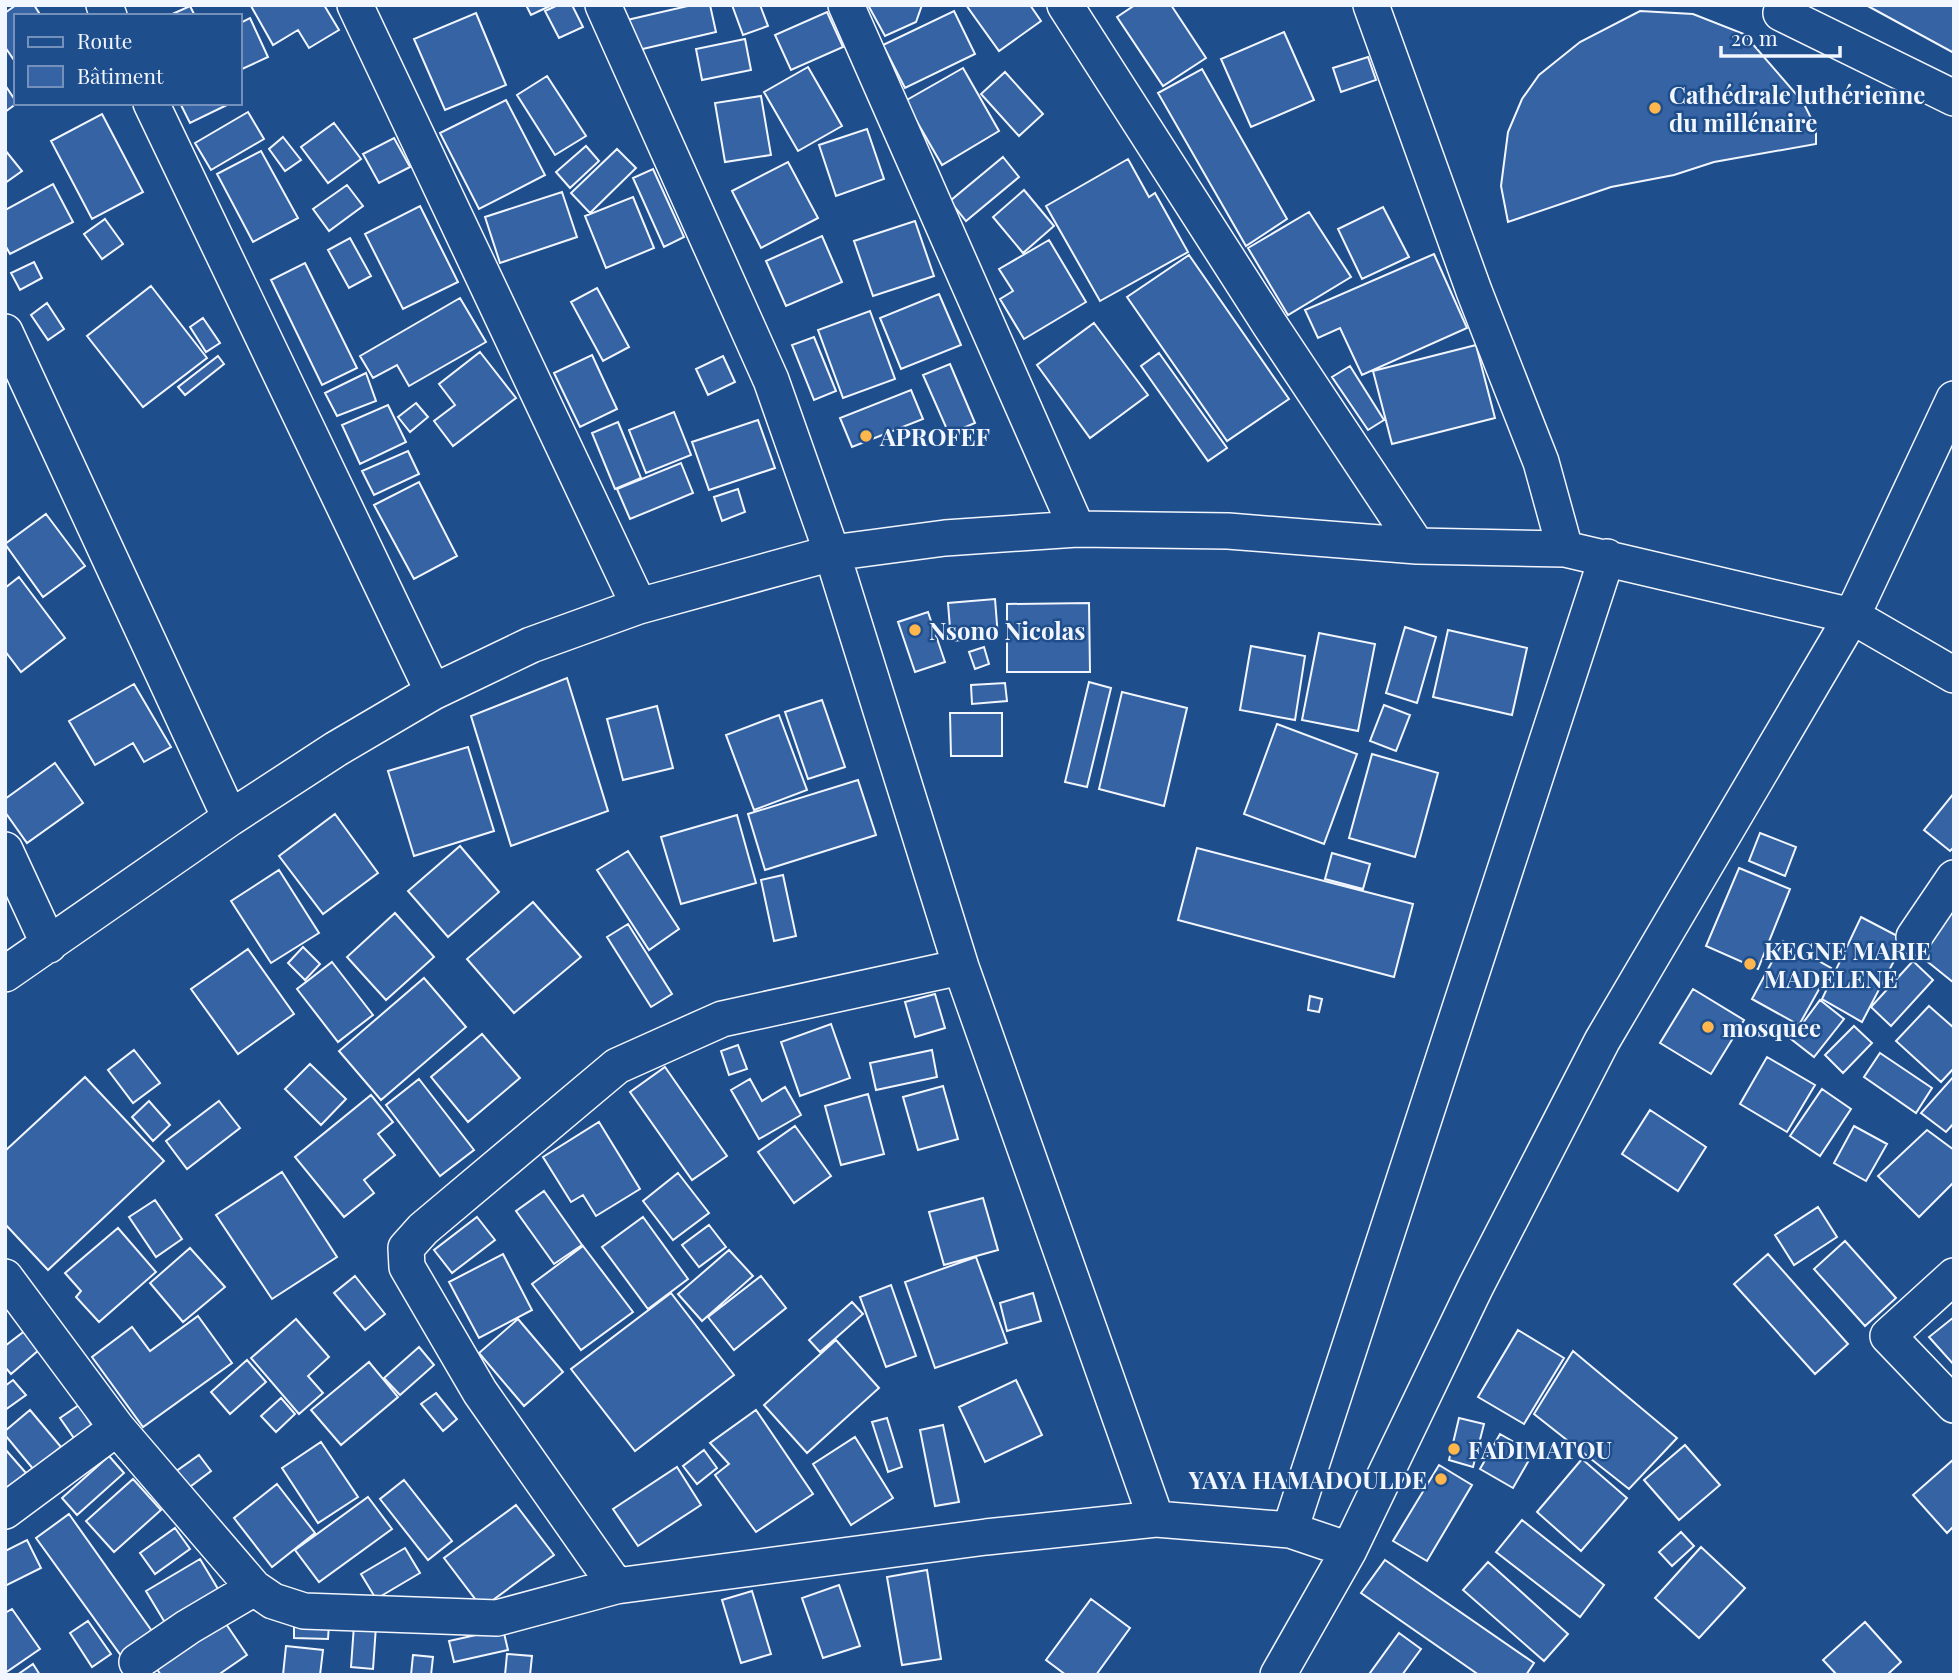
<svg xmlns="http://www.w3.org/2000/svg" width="1959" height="1680" viewBox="0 0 1959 1680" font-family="'Playfair Display',serif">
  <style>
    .building { fill: #3563a3; stroke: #f2f6ff; stroke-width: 2 }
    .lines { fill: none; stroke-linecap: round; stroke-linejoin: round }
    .street-casing { stroke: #f2f6ff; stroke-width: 38 }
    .street { stroke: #1f4e8c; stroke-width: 35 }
    .poi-dot { fill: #ffb74d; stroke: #1f4e8c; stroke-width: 2.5 }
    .labels { text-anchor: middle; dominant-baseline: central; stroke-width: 5; stroke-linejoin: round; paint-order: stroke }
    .poi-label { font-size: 24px; font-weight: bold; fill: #f2f6ff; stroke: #1f4e8c; text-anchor: start }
  </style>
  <rect width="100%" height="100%" fill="#1f4e8c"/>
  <path class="building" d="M16,5H34L41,16H16V63L5,47V13Z
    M324,5L339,30L309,48L298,30L273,45L251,6Z
    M526,5H552L531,15Z
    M558,5H572L583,27L559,38L545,11Z
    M692,5H710L716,32L634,51L627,20Z
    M732,5H760L768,26L743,35Z
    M868,5H922L916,22L885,36Z
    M966,5H1030L1041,21L999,51Z
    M1135,5H1171L1206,58L1163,86L1117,17Z
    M1866,5H1954V53Z
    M190,6L195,16H168Z
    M954,11L975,54L905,88L883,45Z
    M1640,11L1693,14L1744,34L1803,102L1816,128V144L1714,162L1674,175L1611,187L1508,222L1501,186L1508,132L1522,99L1539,75L1580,42Z
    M827,12L843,47L791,70L775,35Z
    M476,13L506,85L445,110L414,39Z
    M250,18L268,57L240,70V23Z
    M1284,32L1314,100L1251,127L1221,59Z
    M745,39L751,70L702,80L696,49Z
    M1368,57L1376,80L1341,92L1333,68Z
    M808,67L842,126L798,151L764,92Z
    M963,68L999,131L942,165L905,101Z
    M1202,69L1287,219L1246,246L1158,93Z
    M1005,72L1043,114L1019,136L981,94Z
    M547,76L586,136L555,155L517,95Z
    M5,85L17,103L5,112Z
    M761,96L771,155L725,162L715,103Z
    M506,100L545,175L479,209L440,133Z
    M180,103H231L190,123Z
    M248,112L264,139L211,170L195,143Z
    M102,114L143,192L92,219L51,141Z
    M334,123L361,159L328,183L301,147Z
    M867,129L884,179L836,196L819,145Z
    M283,137L301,160L285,171L269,149Z
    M394,138L410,167L379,183L363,154Z
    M586,146L599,161L570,188L556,172Z
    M617,149L636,168L590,213L571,193Z
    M5,150L22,171L5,183Z
    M261,151L298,218L253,242L217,174Z
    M1003,157L1019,177L966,221L950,201Z
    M1128,159L1149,197L1155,193L1188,252L1100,301L1046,206Z
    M788,162L818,218L761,248L732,191Z
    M653,169L684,237L664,247L633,178Z
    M53,184L73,222L10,254L5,245V210Z
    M347,185L363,206L329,231L313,209Z
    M1024,190L1054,226L1023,253L993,217Z
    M562,192L577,237L500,263L485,217Z
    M633,197L654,248L606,268L585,216Z
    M420,206L458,282L403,309L365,234Z
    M1383,207L1409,257L1362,279L1338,229Z
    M1309,212L1351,277L1288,315L1248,248Z
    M105,219L123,244L102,259L84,234Z
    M915,221L934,276L873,296L854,241Z
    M822,236L842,282L786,306L766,261Z
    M350,238L371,276L349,288L328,250Z
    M1049,240L1086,302L1024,339L1000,299L1013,291L999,269Z
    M1434,254L1467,328L1362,375L1340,328L1318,338L1305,310Z
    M1189,255L1289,399L1227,441L1127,297Z
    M34,262L42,278L20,290L11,273Z
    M305,263L357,368L322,385L271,280Z
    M151,286L207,358L143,407L87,336Z
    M597,288L629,347L603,361L571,302Z
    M939,294L961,345L901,369L880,318Z
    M460,298L486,342L409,386L397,365L373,378L360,356Z
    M47,303L64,329L48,340L31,315Z
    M870,311L895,379L843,398L818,330Z
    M203,318L220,343L206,352L190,327Z
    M1094,323L1148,395L1090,438L1037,365Z
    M814,337L836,391L814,400L792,345Z
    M1476,345L1495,418L1392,444L1373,371Z
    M480,352L516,398L453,446L434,421L455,405L439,384Z
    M1159,353L1227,448L1208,461L1141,366Z
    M592,355L617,409L580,427L554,373Z
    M218,356L224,364L185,395L178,387Z
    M723,356L735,382L708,395L696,369Z
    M950,364L975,423L949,434L923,375Z
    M1350,366L1384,420L1368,430L1332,377Z
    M366,373L376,401L337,416L325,393Z
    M911,390L923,419L852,447L840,418Z
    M416,403L428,417L410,432L398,417Z
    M388,405L406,442L360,464L342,425Z
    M674,412L691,455L646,473L629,430Z
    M758,420L775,468L709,490L692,442Z
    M618,422L641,478L615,489L592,433Z
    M408,451L419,474L374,495L362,471Z
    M681,463L693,493L630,519L617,489Z
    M419,482L457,556L414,579L374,505Z
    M738,489L745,512L722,521L714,497Z
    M46,514L85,566L43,597L5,544Z
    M19,577L65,638L21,672L5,651V588Z
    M995,599L998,637L951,641L948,603Z
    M1089,603L1090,672H1007V604Z
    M928,612L945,662L915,672L898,622Z
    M1405,627L1436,637L1417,703L1386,693Z
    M1448,630L1527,648L1512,715L1433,697Z
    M1319,633L1375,644L1358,731L1302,720Z
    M1251,646L1305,656L1295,720L1240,710Z
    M984,647L989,664L975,669L969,652Z
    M567,678L608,811L511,846L471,716Z
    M1089,682L1111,688L1087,787L1065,782Z
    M1005,683L1007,701L972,704L971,685Z
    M134,684L171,747L144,762L133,743L95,765L69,721Z
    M1122,692L1187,708L1164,806L1099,789Z
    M822,700L845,767L808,779L785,712Z
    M1384,705L1410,715L1396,751L1370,741Z
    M657,706L673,768L623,780L607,719Z
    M950,713H1002V756H951Z
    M779,715L807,790L754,810L726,735Z
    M1277,724L1357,754L1324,844L1244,814Z
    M468,747L494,831L414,856L388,771Z
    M1372,754L1438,773L1415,857L1349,838Z
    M55,763L83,803L27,843L5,812V799Z
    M858,780L876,835L765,870L748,814Z
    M1954,793V847L1950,851L1924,830Z
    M335,814L378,873L323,914L279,856Z
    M737,815L756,883L681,904L661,837Z
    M1760,833L1796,847L1785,876L1749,861Z
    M460,846L499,892L448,937L408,891Z
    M1197,848L1413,904L1394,977L1178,920Z
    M628,851L679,929L649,950L597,870Z
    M1332,853L1370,864L1363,889L1325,879Z
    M1739,868L1790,889L1758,969L1706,946Z
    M279,870L319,933L271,963L231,901Z
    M783,875L796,936L774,941L761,880Z
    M1954,900V983L1913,950Z
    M533,902L581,957L514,1013L467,959Z
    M395,913L434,957L386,1000L347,957Z
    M1861,917L1905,940L1862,1022L1822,999Z
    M628,924L672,994L651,1007L607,937Z
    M1783,941L1831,968L1799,1025L1752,999Z
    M303,947L320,964L305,980L288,963Z
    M248,949L294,1014L238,1054L191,989Z
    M1913,961L1933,980L1891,1026L1871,1007Z
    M332,962L373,1015L338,1042L297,989Z
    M424,978L466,1027L381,1100L339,1051Z
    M1693,989L1744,1020L1711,1074L1660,1043Z
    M935,994L945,1028L915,1037L905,1002Z
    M1310,996L1322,999L1319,1012L1308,1010Z
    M1820,1000L1844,1019L1814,1057L1791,1039Z
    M1929,1006L1954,1028V1068L1941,1082L1896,1041Z
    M831,1024L850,1078L800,1096L781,1042Z
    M1854,1026L1872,1043L1843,1073L1825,1055Z
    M482,1034L520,1078L468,1122L431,1077Z
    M738,1045L747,1069L729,1075L721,1051Z
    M134,1050L160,1083L133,1103L108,1070Z
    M932,1050L937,1077L876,1090L870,1063Z
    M1880,1053L1932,1088L1916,1113L1864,1077Z
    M1767,1057L1815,1085L1787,1132L1740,1104Z
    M310,1064L346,1099L321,1125L285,1089Z
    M665,1067L727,1156L692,1180L630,1092Z
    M1954,1076V1123L1946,1132L1921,1113Z
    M85,1077L164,1161L48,1270L5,1224V1151Z
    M419,1079L474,1150L440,1176L386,1105Z
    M750,1079L762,1101L785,1087L801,1115L759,1139L731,1090Z
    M943,1086L958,1139L918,1150L903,1097Z
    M1822,1089L1851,1109L1820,1156L1790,1136Z
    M868,1094L884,1154L841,1165L825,1106Z
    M371,1095L393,1122L378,1134L395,1155L364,1180L374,1193L344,1217L295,1157Z
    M149,1101L170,1125L153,1141L132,1117Z
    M219,1101L240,1128L187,1169L166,1141Z
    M1650,1110L1706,1147L1678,1191L1622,1154Z
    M599,1122L640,1189L596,1216L583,1195L571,1202L543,1157Z
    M795,1126L831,1176L794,1203L758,1152Z
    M1854,1126L1887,1144L1866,1181L1834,1163Z
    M1927,1130L1954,1150V1182L1919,1217L1878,1176Z
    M282,1172L337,1257L272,1299L216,1215Z
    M678,1173L709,1213L673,1240L643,1201Z
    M544,1191L582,1245L554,1264L516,1211Z
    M983,1198L998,1250L944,1265L929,1212Z
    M155,1200L182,1239L156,1257L129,1217Z
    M1818,1207L1837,1237L1794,1265L1775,1235Z
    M477,1217L495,1240L452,1273L434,1250Z
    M643,1217L688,1279L648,1309L602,1247Z
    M709,1225L726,1247L699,1267L682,1245Z
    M118,1228L156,1272L99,1322L76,1297L81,1291L65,1273Z
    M1845,1241L1896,1298L1865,1326L1814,1269Z
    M583,1246L633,1312L581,1350L532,1284Z
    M190,1248L225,1287L183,1322L150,1283Z
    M729,1250L753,1276L702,1321L678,1294Z
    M503,1254L532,1310L479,1338L449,1282Z
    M1768,1254L1848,1344L1815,1374L1734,1284Z
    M976,1257L1007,1343L935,1368L905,1282Z
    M355,1276L385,1314L365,1330L334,1293Z
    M761,1276L786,1308L734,1350L708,1317Z
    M891,1285L916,1356L886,1367L860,1297Z
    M671,1293L734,1375L635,1451L571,1369Z
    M1033,1293L1041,1321L1007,1331L1000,1303Z
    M852,1302L863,1314L820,1352L809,1340Z
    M198,1316L232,1363L143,1427L92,1357L132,1327L150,1351Z
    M1954,1317V1365L1929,1337Z
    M296,1319L329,1357L308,1376L323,1393L299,1414L251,1358Z
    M518,1319L563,1372L524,1406L479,1353Z
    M26,1330L40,1349L11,1374L5,1367V1346Z
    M1518,1330L1564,1358L1524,1424L1478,1397Z
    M836,1340L879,1388L807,1453L764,1405Z
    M419,1347L434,1365L400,1395L384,1378Z
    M1573,1351L1677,1438L1629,1489L1534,1414Z
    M247,1360L266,1382L230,1414L211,1392Z
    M369,1362L398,1397L341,1445L311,1410Z
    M13,1380L26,1395L5,1410V1386Z
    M1016,1380L1042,1435L985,1462L959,1407Z
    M436,1393L457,1419L443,1431L421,1404Z
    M281,1398L295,1414L276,1432L261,1416Z
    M79,1405L94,1429L76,1441L60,1418Z
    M30,1410L61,1447L34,1470L5,1435V1431Z
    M756,1410L813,1494L756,1532L715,1475L729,1464L710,1443Z
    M887,1418L902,1467L888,1472L872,1422Z
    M1459,1418L1484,1424L1473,1467L1449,1460Z
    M943,1425L959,1502L935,1506L920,1430Z
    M1500,1434L1533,1453L1513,1488L1480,1469Z
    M855,1437L893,1498L851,1525L813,1464Z
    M321,1442L358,1497L318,1523L282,1468Z
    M1685,1445L1720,1485L1679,1520L1644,1480Z
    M5,1449L26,1473L5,1492Z
    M704,1450L717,1468L697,1484L683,1466Z
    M199,1455L211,1471L187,1489L175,1472Z
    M109,1456L124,1473L77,1515L62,1498Z
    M1582,1459L1627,1498L1581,1551L1537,1512Z
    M1954,1459V1526L1947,1533L1913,1495Z
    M1439,1465L1472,1485L1427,1561L1393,1541Z
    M677,1467L701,1505L638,1546L613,1509Z
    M133,1479L161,1510L114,1552L86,1521Z
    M404,1480L452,1541L428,1560L380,1499Z
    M277,1484L315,1533L272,1567L234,1518Z
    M368,1497L392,1529L319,1582L295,1550Z
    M516,1505L554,1555L482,1608L444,1558Z
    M69,1514L154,1634L122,1657L36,1538Z
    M1522,1520L1604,1585L1580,1617L1496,1552Z
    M175,1528L190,1549L155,1574L140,1553Z
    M1681,1532L1694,1546L1672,1566L1659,1552Z
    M27,1540L41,1568L5,1586V1551Z
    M1701,1547L1745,1588L1699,1638L1655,1598Z
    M405,1548L420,1573L376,1599L361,1574Z
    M200,1559L221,1594L167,1626L146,1591Z
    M1385,1560L1534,1663L1526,1675H1479L1361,1593Z
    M1488,1562L1568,1634L1544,1661L1463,1590Z
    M927,1570L941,1659L902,1665L887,1577Z
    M839,1585L860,1646L823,1658L802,1598Z
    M752,1591L771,1654L741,1663L722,1600Z
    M1091,1599L1130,1628L1096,1675H1066L1046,1660Z
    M12,1609L40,1649L5,1673V1613Z
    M222,1618L247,1655L218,1675H161L154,1665Z
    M88,1621L111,1654L92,1667L70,1633Z
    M294,1622L329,1624L328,1639L294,1638Z
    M1865,1622L1901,1662L1887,1675H1837L1823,1660Z
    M354,1625L376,1626L373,1669L351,1667Z
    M503,1629L508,1650L454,1662L449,1641Z
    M1399,1633L1421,1649L1402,1675H1372L1370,1673Z
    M286,1646L323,1650L320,1675H283Z
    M507,1654L532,1656L530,1675H505Z
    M413,1655L433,1657L431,1675H411Z
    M33,1664L40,1675H17Z"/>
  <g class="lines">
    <g class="street-casing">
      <path id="street" d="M104,5L109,16
        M355,5L639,606
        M603,5L771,380L832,553L961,967L1156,1519
        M846,5L1077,529
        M1065,5L1270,325L1417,546
        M1371,5L1474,291L1541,462L1565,549
        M1784,5L1781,13L1954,98
        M151,103L433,692
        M5,332L230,818
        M5,850L49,945
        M1914,937L1954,878
        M5,974L230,818L336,749L433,692L531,645L639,606L832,553L945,538L1077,529L1228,531L1417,546L1565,549L1852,616L1954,675
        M1954,1276L1888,1336L1954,1405
        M5,1277L117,1428L254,1588
        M5,1511L117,1428
        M1290,1530L1607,557
        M616,1586L480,1392L407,1267L406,1248L423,1229L617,1066L722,1019L961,967
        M137,1662L188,1627L254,1588L273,1601L304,1611L497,1618L616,1586L986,1537L1156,1519L1290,1530L1349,1550
        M1278,1675L1349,1550L1476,1286L1602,1041L1852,616L1954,399"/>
    </g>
    <use href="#street" class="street"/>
  </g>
  <g class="poi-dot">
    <circle cx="1655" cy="108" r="7"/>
    <circle cx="866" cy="436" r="7"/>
    <circle cx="915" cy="630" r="7"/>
    <circle cx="1750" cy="964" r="7"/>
    <circle cx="1708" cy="1027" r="7"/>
    <circle cx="1454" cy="1449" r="7"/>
    <circle cx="1441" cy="1479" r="7"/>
  </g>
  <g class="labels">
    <g class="poi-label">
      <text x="1669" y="94">Cathédrale luthérienne<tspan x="1669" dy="28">du millénaire</tspan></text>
      <text x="880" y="436">APROFEF</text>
      <text x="929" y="630">Nsono Nicolas</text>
      <text x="1764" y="950">KEGNE MARIE<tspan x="1764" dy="28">MADELENE</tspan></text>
      <text x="1722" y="1027">mosquee</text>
      <text x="1468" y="1449">FADIMATOU</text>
      <text x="1427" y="1479" text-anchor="end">YAYA HAMADOULDE</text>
    </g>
  </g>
  <rect width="1959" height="1680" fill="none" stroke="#f2f6ff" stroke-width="14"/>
  <rect x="14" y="14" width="228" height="91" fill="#1f4e8c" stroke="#7391ba" stroke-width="2"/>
  <rect x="28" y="37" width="35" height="10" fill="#1f4e8c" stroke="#7391ba" stroke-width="2"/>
  <text x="77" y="49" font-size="21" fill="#f2f6ff">Route</text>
  <rect x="28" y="66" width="35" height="21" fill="#3563a3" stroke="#7391ba" stroke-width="2"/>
  <text x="77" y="84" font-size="21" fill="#f2f6ff">Bâtiment</text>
  <path d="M1721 46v10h119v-10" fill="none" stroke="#f2f6ff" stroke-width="3.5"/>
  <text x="1731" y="46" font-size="21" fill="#f2f6ff" stroke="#1f4e8c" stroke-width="5" paint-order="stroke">20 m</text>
</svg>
